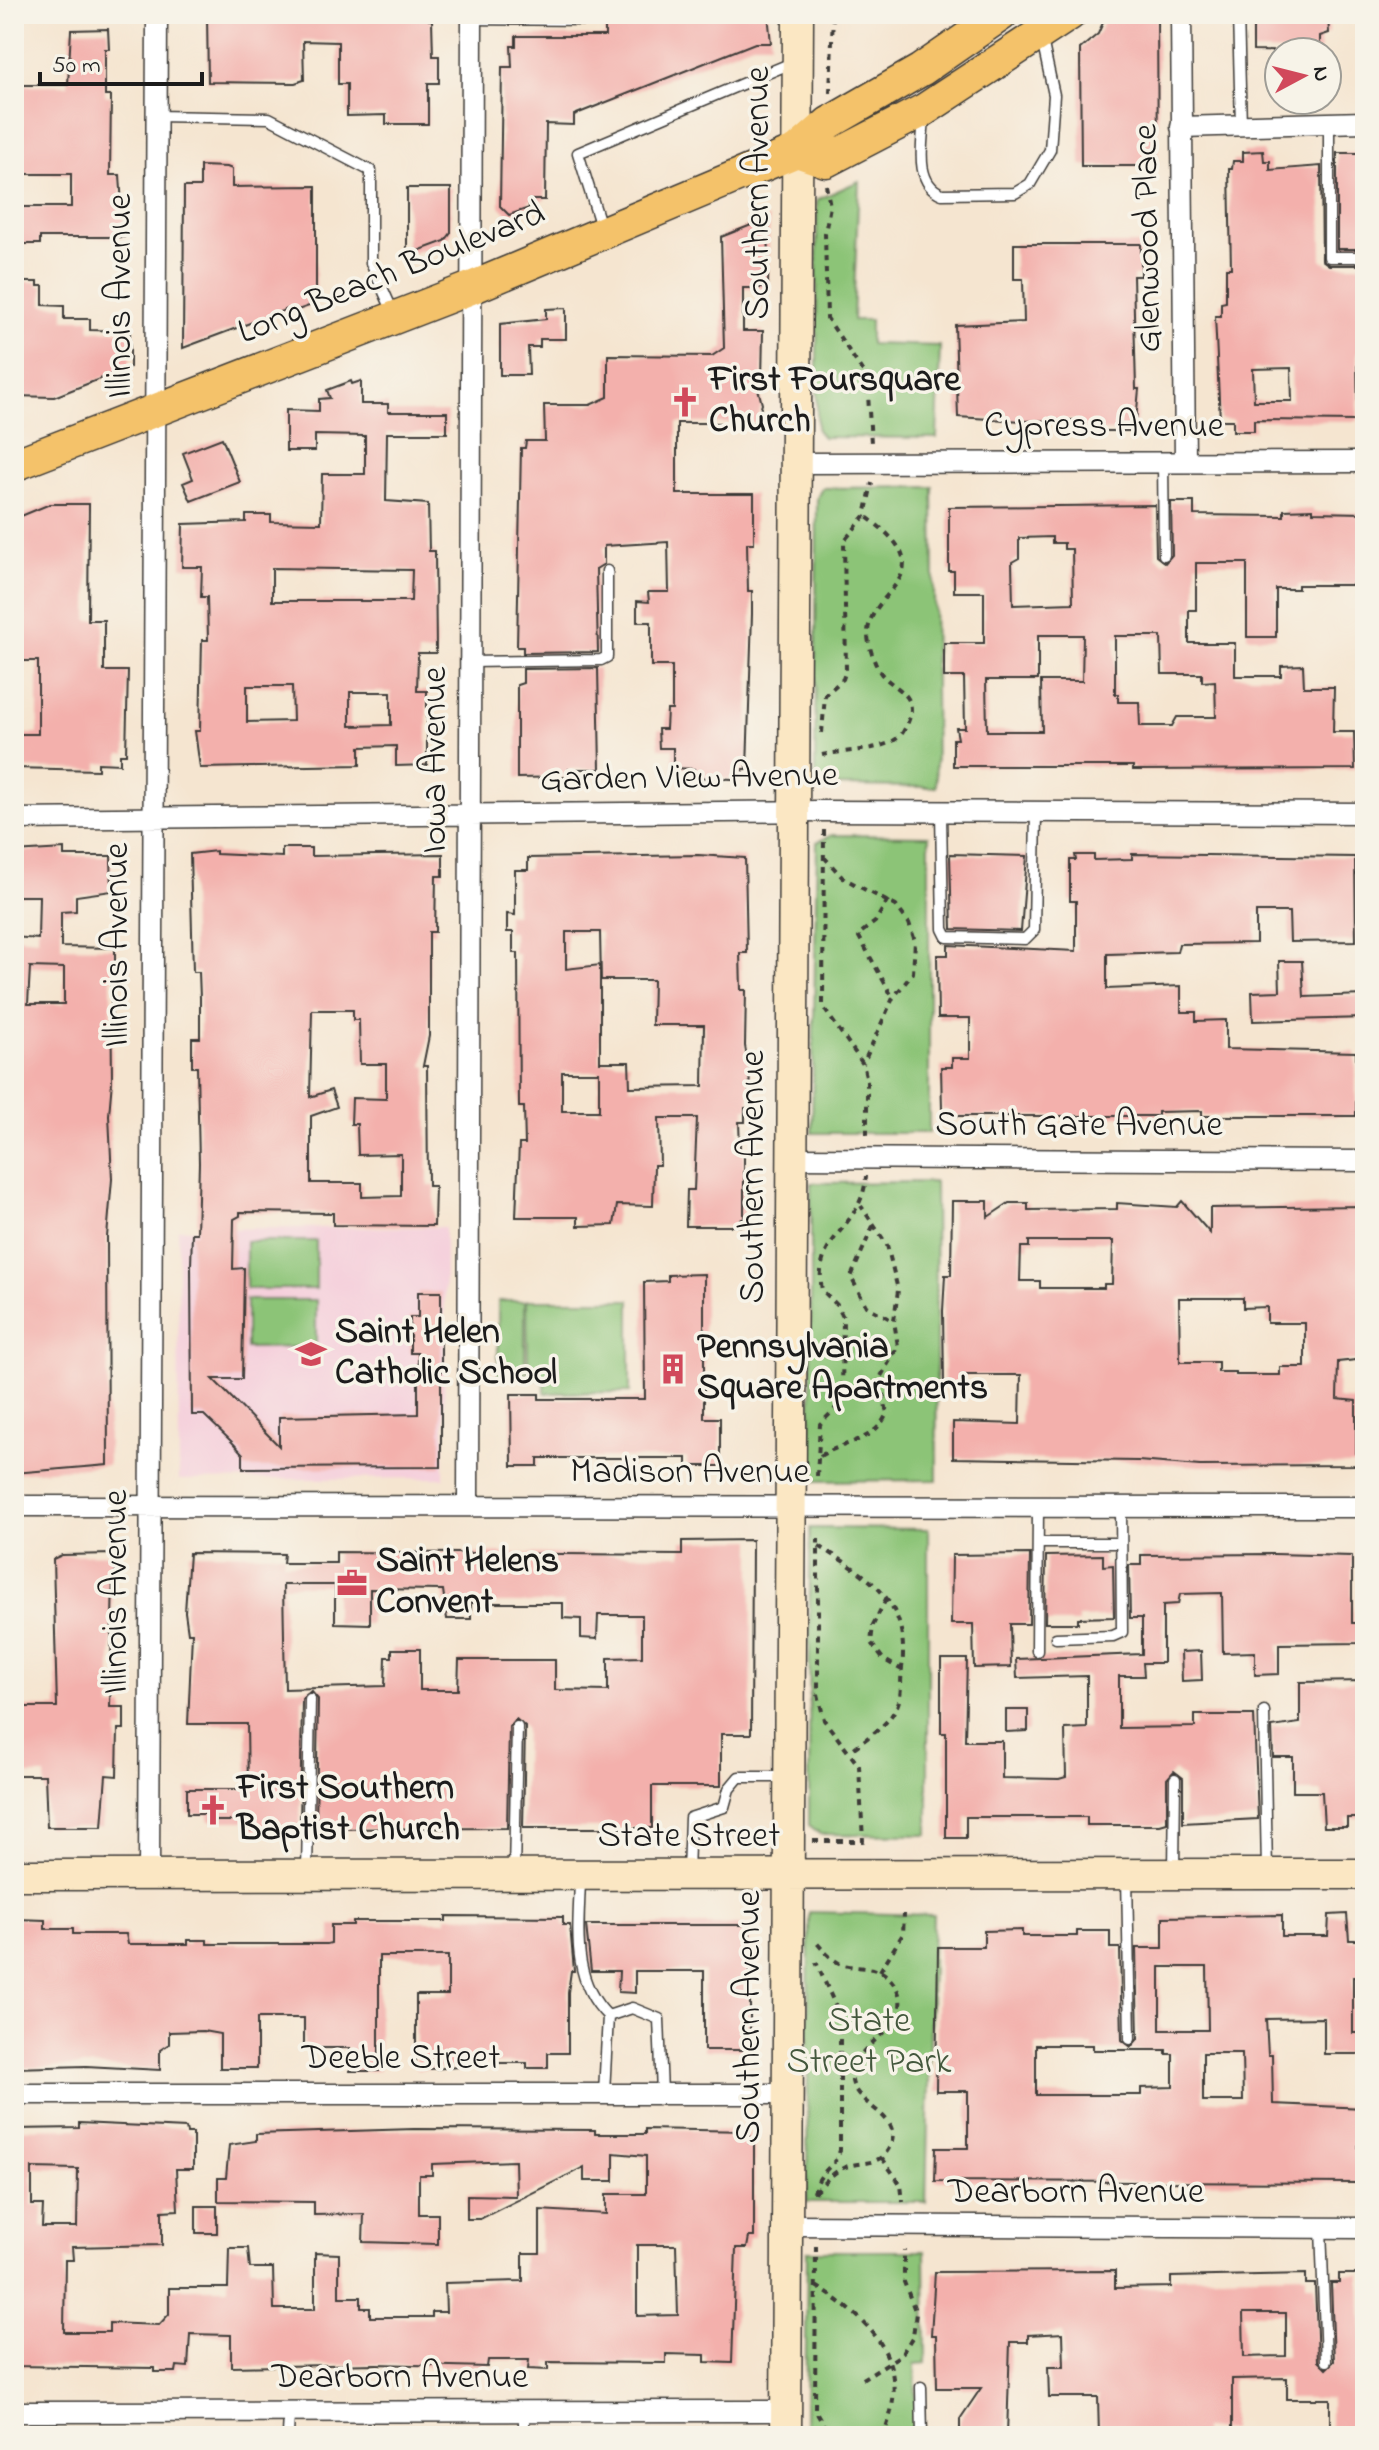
<svg xmlns="http://www.w3.org/2000/svg" width="1379" height="2450" viewBox="0 0 1379 2450" font-family="'Indie Flower',sans-serif">
  <style>
    .built { fill: #f5cfdb }
    .green { fill: #8cc477; stroke: #54704a; stroke-width: 2 }
    .building { fill: #f3b0ac; fill-rule: evenodd }
    .lines { fill: none; stroke-linecap: round; stroke-linejoin: round }
    .lane-casing { stroke: #3d3a37; stroke-width: 13 }
    .street-casing { stroke: #3d3a37; stroke-width: 23 }
    .secondary-casing { stroke: #3d3a37; stroke-width: 33 }
    .primary-casing { stroke: #3d3a37; stroke-width: 35 }
    .path { stroke: #3d3a37; stroke-width: 4; stroke-dasharray: 6 6; stroke-linecap: butt }
    .lane { stroke: #fff; stroke-width: 10 }
    .street { stroke: #fff; stroke-width: 20 }
    .secondary { stroke: #fbe7c3; stroke-width: 30 }
    .primary { stroke: #f4c26a; stroke-width: 32 }
    .labels { text-anchor: middle; dominant-baseline: central; stroke-width: 7; stroke-linejoin: round; paint-order: stroke }
    .street-label { font-size: 36px; fill: #1c1c1c; stroke: #f7f3e8 }
    .poi-label { font-size: 36px; font-weight: bold; fill: #1c1c1c; stroke: #f7f3e8; text-anchor: start }
    .park-label { font-size: 36px; fill: #43573c; stroke: #f7f3e8 }
  </style>
  <rect width="100%" height="100%" fill="#f7f3e8"/>
  <filter id="ink" filterUnits="userSpaceOnUse"><feTurbulence type="fractalNoise" baseFrequency=".0125" numOctaves="2"/><feDisplacementMap in="SourceGraphic" scale="16" xChannelSelector="R" yChannelSelector="G"/><feConvolveMatrix kernelMatrix="1 2 1 2 8 2 1 2 1" color-interpolation-filters="sRGB"/></filter>
  <filter id="wash" filterUnits="userSpaceOnUse"><feTurbulence type="fractalNoise" baseFrequency=".006" numOctaves="4" result="noise"/><feDisplacementMap in="SourceGraphic" scale="32" xChannelSelector="R" yChannelSelector="G"/><feGaussianBlur stdDeviation="1.8" result="paint"/><feColorMatrix in="noise" values="0 0 0 0 0 0 0 0 0 0 0 0 0 0 0 0 0 1.4 0 .05"/><feComposite in="paint" operator="in"/></filter>
  <g filter="url(#wash)">
    <rect width="100%" height="100%" fill="#f5e5d0"/>
    <path class="built" d="M445,1227L444,1478L179,1480L178,1229Z"/>
    <path class="green" d="M859,181L853,320H870V344L940,346L937,438L823,437L817,430V200Z
      M933,487L936,787L826,786L815,779L817,498L822,488Z
      M832,835L929,836V1133H812L817,842Z
      M935,1182L937,1480L811,1481V1183Z
      M246,1241H316V1289H246Z
      M246,1300H316V1347L246,1348Z
      M527,1300H630V1392L545,1393L544,1378H528Z
      M498,1301H525V1378H498Z
      M810,1528L928,1529V1835L821,1834L809,1825Z
      M809,1912L933,1915L926,2202H807Z
      M807,2251H925L926,2363L915,2364L917,2436H805Z"/>
    <g id="blocks">
      <path class="building" d="M429,14V20H432L433,56H439V83H428V124H386V115L347,116V84H338V42L303,41L304,80L295,83L208,82L207,15Z
        M637,14H768L771,43H755L574,115V125L546,124L545,200H529V208L509,215L500,206L502,67H512L511,46H516V36H605V22H637Z
        M1130,14H1157L1158,166H1081L1080,49L1098,34L1105,18H1124Z
        M1253,14H1328L1329,33L1320,36V52L1253,51Z
        M108,29L109,49H105V96H111L110,175H120L124,237H40V244H14V207H71V174H22L19,122L14,123V85H68L71,30Z
        M1263,151L1264,161H1270V170L1321,166L1322,260L1329,265H1365V350L1357,351L1358,421L1254,420V431H1233V420H1220L1215,316H1221V303L1226,302V268H1231L1229,169H1232L1233,161H1243V152ZM1291,368L1292,401H1254L1253,369Z
        M1337,153H1365V249H1337Z
        M200,166L227,167L232,169V187L316,186V293L312,305L295,311L290,308L183,348L184,187H200Z
        M407,188H451V233L445,241L407,255Z
        M769,218L768,288H743V331H763L762,381H756L762,404L756,423H677V494H754V543H747L748,591H752V614L747,769H743V777L732,779L695,777L694,769L673,768V748H659L658,729H666L667,710H672V666H651V622H637V601L649,602L648,592H669L668,542L604,546V564L596,569L598,652L523,653V647H517L521,448H525L526,441H545L544,405H590L608,397V355L712,356L724,348L721,237Z
        M1014,244H1141V276H1133L1136,389H1139L1135,431H1076V420L1023,421L958,417L955,325L1024,322L1023,279H1014Z
        M14,282H38V286H43V305L64,306V319H90V330L130,331V367L54,397L14,396Z
        M566,308V339H540V347H528L529,375H500V324L546,319V309Z
        M351,381L352,384L361,381V404H388V412H447V433H387L386,501L428,504L429,551H435L436,653H418L417,691H427V765L396,766V746L360,747V765L200,768L195,731H200L202,640H208L207,597H201L202,567H182L183,524L246,522V515H271V522L321,523L322,474H365V436L315,435V451H286V410L319,411V399L330,398L327,390ZM272,568L412,570L411,601H272ZM247,686H292L293,721L247,722ZM350,692H391V725L350,726Z
        M222,438L240,482L191,501L183,483L193,479L183,453Z
        M1171,502H1194V515L1284,516V510L1313,509V512L1365,513V564H1357V585H1298V589H1276V637H1247V563H1196V610H1189V643H1235V676H1281V666L1303,665L1304,687H1334L1333,732H1354L1355,769L1133,770V766H953V739H958L956,728H965L964,677H944V643H984V592H954V571H949V507L1155,505L1156,556L1165,563L1172,555ZM1052,537V543H1064V549H1072L1073,603L1013,605L1012,562L1019,558V538ZM1038,635H1083L1082,681H1041L1042,731H987L986,680H1038ZM1115,636H1161L1162,674H1202V682L1215,681L1216,717H1177L1172,726H1140L1139,702H1118V694H1115Z
        M50,504H89L88,620H104V671H128L126,754H120V764L98,763V770L14,768V734H38V661H14V519Z
        M598,668L600,769H569V777L517,778V685L523,683V669Z
        M282,848H311V856L443,854V876H436L435,932H429V1036L423,1066H427L428,1186H435L434,1226L333,1225V1213L240,1212V1216L234,1219L233,1269L244,1268L242,1379H213L279,1446V1417L418,1414V1353H410V1317H418V1292H441V1467L243,1468V1454L232,1442L204,1415H192L191,1266L192,1233H197L199,1163L197,1067H192V1038H200V998L199,972H193L190,854L216,851V854L282,857ZM312,1010H353V1020H359L360,1064H386V1099L352,1098L351,1124H357L358,1155L401,1154V1196L362,1197V1183H311V1116L337,1107L331,1090L310,1097Z
        M64,849V856H111L112,891L76,896V911L61,912V947L115,948V977H111L112,1081L109,1115L112,1179L107,1237L108,1465L14,1473V937L38,939L39,896H18L14,891V852ZM30,967L64,968V1004H28Z
        M950,854L1027,856L1021,931L952,929Z
        M1132,854L1355,857L1356,941L1290,942L1289,912H1256V943L1179,944L1177,952L1107,954V989L1181,986V1012H1196V1021L1226,1020V1049L1356,1052V1116H1202V1111L1158,1112V1116H948V1110H942L941,1067H952V1058H970V1018H938L937,955H948V945L1076,951V901H1070V860H1076L1075,855H1094V860L1132,859Z
        M698,855L745,858L747,953H740L741,990H746L745,1046L747,1058H750L749,1108H745V1122H739L740,1149L744,1154V1219H740V1226H686L687,1190H694L697,1118H659L660,1165H654L653,1206L617,1205L614,1225L578,1226V1217H516L519,1144H525L524,1107H519L518,953H513V932H507V914L515,915V870H528V858ZM566,932H600L601,980H653L652,1025H704L703,1086L630,1087L629,1062H600V965L566,969ZM562,1072H599V1111H562Z
        M1279,961H1302L1304,997L1365,995V1018L1253,1021L1252,992L1280,991Z
        M952,1201H988V1217L1009,1203H1028V1210L1117,1209V1203L1177,1207L1182,1201L1210,1233V1208L1365,1206V1359L1338,1362L1337,1399L1356,1401V1465L1200,1466L1138,1461L953,1458V1422L1020,1424L1021,1375H961V1385H944L943,1311L945,1275H951ZM1029,1241H1113L1112,1284H1104V1288H1040V1281H1020L1021,1247H1029ZM1179,1298H1243V1308L1267,1307V1323H1305V1367H1280V1375H1236V1372H1218V1362H1180Z
        M704,1274V1418H720V1466H687V1458H538V1466H512L511,1394H539V1399H645L644,1282L668,1281V1275Z
        M752,1540L751,1734H721V1786H652V1828H523L525,1727L516,1719L509,1727L507,1828L316,1829L318,1699L311,1691L302,1699L300,1829L248,1830V1821H209V1814H187V1789H248L247,1724H188L192,1633H188L185,1612L189,1553L284,1554L283,1563H336V1552L682,1555V1541ZM283,1585H335V1623L370,1624V1589L443,1590L447,1619H471V1603H563V1618L581,1619V1638L597,1639L598,1615H642V1657L608,1658V1691L555,1690V1660H459L458,1690H420V1649H392V1657H386L385,1686L285,1689Z
        M114,1554L116,1571L113,1577L110,1707H124V1729H118L117,1776L106,1775L102,1827H47L45,1775H14V1707H57L53,1559L62,1555Z
        M1030,1554L1029,1624H1010L1011,1667L974,1668L973,1624H951L952,1555Z
        M1274,1554L1352,1556V1623H1360V1643L1279,1644V1674L1255,1675V1652L1223,1653L1222,1593L1180,1594L1178,1604L1163,1605V1663H1143L1144,1676H1119V1728L1195,1727V1715H1254L1258,1819L1183,1823V1778L1174,1771L1167,1779V1823L1160,1825H1087V1817H966V1838H946V1733H941V1659H967L965,1741H1002V1778L1059,1779L1066,1777L1065,1729L1087,1728V1676L1017,1678L1016,1659L1142,1654V1618H1130L1129,1565H1141V1555Z
        M1103,1555V1566L1113,1565L1114,1617L1078,1618V1623H1045L1046,1556Z
        M1201,1651L1202,1680L1182,1681L1181,1652Z
        M1365,1681V1818H1347V1827H1324L1322,1792H1293V1757H1273L1272,1727L1300,1723V1682Z
        M1006,1710H1028V1731L1006,1732Z
        M1347,1914L1349,1940H1365V1977H1353V2033H1361V2054H1324V2018L1266,2019L1268,2055H1272L1273,2104L1365,2108V2138H1358V2183L935,2181L936,2148H968V2091H936L938,1947H984V1931L1022,1930V1936H1077V1931H1110V1948H1120L1122,2040L1131,2047L1138,2039L1136,1948H1163V1917L1282,1915V1936H1328L1329,1915ZM1160,1967H1207L1208,2030H1160ZM1036,2045H1093V2050H1166V2054H1173V2087L1141,2088V2095H1036ZM1203,2053H1242L1243,2101H1203Z
        M446,1916L563,1917V1925H570L574,1971H571L568,1992V2053H548V2068H527V2063H459V2067L416,2070V1995H448V1956H379V2071H350V2048H304V2018H257V2068H220V2034L203,2031L169,2032V2044L160,2050V2070L86,2066L14,2068L17,1919L45,1920V1929H73V1934H126L128,1944H188V1940H207V1944H327L331,1943V1925H353V1921H446Z
        M586,1925H750V2050H704V1971H635V1993L618,1992L619,1971H591Z
        M79,2123L186,2128L187,2133H193V2169H176L178,2210L162,2211V2245L72,2247L73,2260H65L64,2332H109V2323L159,2325L169,2314V2288H228L229,2248H248L250,2268H273L274,2309H315V2253L339,2254V2297H361V2308H370V2317H432V2312H446L445,2283L523,2281V2253H540V2210L606,2214V2194H646V2156L614,2153V2181H584V2167L480,2219H467V2195L516,2196L515,2161L432,2164V2175H419V2214H438V2244L363,2242L364,2214L314,2215V2202L218,2201V2178H226L229,2145L256,2141V2134L414,2129L595,2130V2134H645V2129L749,2131V2143H754V2237H749L747,2248H736L732,2363L705,2362V2355L666,2354V2363L548,2362V2370L528,2369L529,2360H488L487,2367L376,2364L231,2367V2335L190,2334L188,2367L177,2366L176,2372H155V2368L14,2366V2129L79,2128ZM32,2168L78,2169L77,2227H42L43,2205H32ZM637,2245H676L678,2315L637,2316Z
        M196,2206H217V2233H196Z
        M1115,2271V2288L1171,2287V2277L1306,2274V2284H1315L1318,2361L1326,2369L1334,2361L1331,2283H1339V2274H1360L1365,2436H1330V2399H1287V2378L1232,2379V2430L1203,2429V2436H1099L1098,2397H1049L1048,2367H1064L1063,2333L1028,2335V2342H1010L1007,2435H960V2419L981,2388H937L936,2335H931L935,2272ZM1243,2313H1286V2356L1244,2357Z"/>
    </g>
  </g>
  <g filter="url(#ink)">
    <use href="#blocks" fill-opacity="0" stroke="#3d3a37" stroke-width="2"/>
    <g class="lines">
      <g class="lane-casing">
        <path id="lane" d="M1238,14L1241,126
          M472,19L594,20
          M156,116L269,118L371,171V263L393,312
          M924,117C923,142 913,183 942,194L1015,193L1030,184L1050,150L1054,95L1042,40
          M1329,123V257H1365
          M601,227L578,153L794,62
          M1163,461L1164,555
          M471,662L601,660L607,657V571
          M941,812L943,929L947,937L1025,939L1034,930L1036,812
          M1038,1543H1121
          M1056,1638L1113,1636L1122,1632L1121,1507
          M1037,1651L1038,1507
          M1264,1711L1267,1872
          M688,1872L690,1818L724,1807L729,1789L739,1777H787
          M1174,1872L1175,1779
          M307,1873L310,1699
          M514,1873L517,1727
          M1127,1876L1130,2039
          M580,1879C579,1927 570,1979 608,2016
          M604,2093L608,2016L632,2008L659,2019L662,2093
          M1321,2228L1326,2361
          M921,2387L922,2436
          M524,2412V2436
          M288,2436L289,2413"/>
      </g>
      <g class="street-casing">
        <path id="street" d="M1181,14L1185,461
          M1181,127L1365,122
          M796,463L1365,462
          M14,819L820,811L1365,813
          M792,1158L1365,1161
          M14,1506L1365,1507
          M468,1506L472,14
          M149,1875L157,14
          M14,2094H787
          M787,2225L1365,2228
          M14,2412L786,2411"/>
      </g>
      <g class="secondary-casing">
        <path id="secondary" d="M14,1875L1365,1874
          M786,2436L798,14"/>
      </g>
      <g class="primary-casing">
        <path id="primary" d="M797,151L826,161L924,110L1070,14
          M14,465L471,288L797,151L829,123L921,70L1002,14"/>
      </g>
      <path class="path" d="M830,93L833,14
        M826,185L830,206L825,233L827,318L867,378L871,443
        M822,733L825,695L843,679L846,670L844,541L865,516L872,483
        M822,755C844,750 890,752 903,732C926,693 893,691 880,672C875,665 871,652 869,643C857,589 956,580 865,516
        M824,830L823,1007L863,1064L867,1080V1139
        M824,857L843,878L896,906L909,923L915,941L913,973L893,998L863,1064
        M888,900L875,922L858,935L893,998
        M873,1226L851,1277L866,1306L894,1321
        M820,1456C845,1441 875,1442 887,1413L880,1378L898,1346L894,1321L898,1290L887,1245L861,1206
        M817,1476L820,1424L838,1406L842,1396L843,1317L837,1305L822,1290C812,1236 863,1228 866,1176
        M819,1546C871,1578 910,1601 902,1668C900,1682 903,1697 895,1710C886,1727 865,1739 850,1751
        M886,1599L873,1625L871,1643L883,1659L902,1670
        M813,1841H863L859,1766L824,1720L818,1694V1539
        M880,1971L903,1934L904,1914
        M882,2158L901,2185L903,2202
        M815,2192C824,2183 832,2173 843,2168C861,2160 880,2168 890,2146C907,2110 838,2105 854,2065C864,2039 924,2019 890,1979C876,1963 856,1971 839,1963C830,1958 823,1950 816,1942
        M814,2193C819,2169 835,2168 840,2150V2016L816,1962
        M816,2246L815,2410L830,2436
        M816,2286C876,2323 913,2365 883,2436
        M862,2379L901,2355L913,2336L916,2313L904,2282V2250"/>
      <use href="#lane" class="lane"/>
      <use href="#street" class="street"/>
      <use href="#secondary" class="secondary"/>
      <use href="#primary" class="primary"/>
    </g>
  </g>
  <defs>
    <g id="church-bare" transform="scale(2.4)"><path d="M-1.2-6h2.4v3.5h3.3v2.4h-3.3V6h-2.4V-.1h-3.3v-2.4h3.3Z" fill="#d1495b" stroke="#f7f3e8" stroke-width="2.5" paint-order="stroke"/></g>
    <g id="school-bare" transform="scale(2.4)"><path d="M0-5L7-2L0 1L-7-2ZM-4 1L0 2.5L4 1V4Q0 6-4 4Z" fill="#d1495b" stroke="#f7f3e8" stroke-width="2.5" paint-order="stroke"/></g>
    <g id="building-bare" transform="scale(2.4)"><path d="M-4-6H4V6H1V3H-1V6H-4ZM-2.5-4.3h1.7v1.8h-1.7ZM.8-4.3h1.7v1.8H.8ZM-2.5-1h1.7V.8h-1.7ZM.8-1h1.7V.8H.8Z" fill="#d1495b" stroke="#f7f3e8" stroke-width="2.5" paint-order="stroke"/></g>
    <g id="office-bare" transform="scale(2.4)"><path d="M-6-3h4V-5.5h4V-3h4V5H-6ZM-1-4.5V-3h2v-1.5ZM-6 0V1H6V0Z" fill="#d1495b" stroke="#f7f3e8" stroke-width="2.5" paint-order="stroke"/></g>
  </defs>
  <g fill-rule="evenodd">
    <use href="#church-bare" x="685" y="402"/>
    <use href="#school-bare" x="311" y="1354"/>
    <use href="#building-bare" x="673" y="1369"/>
    <use href="#office-bare" x="352" y="1583"/>
    <use href="#church-bare" x="213" y="1810"/>
  </g>
  <g class="labels">
    <g class="street-label">
      <text transform="translate(759 193) rotate(-90)">Southern Avenue</text>
      <text transform="translate(1149 238) rotate(-91)">Glenwood Place</text>
      <text transform="translate(392 274) rotate(-22)">Long Beach Boulevard</text>
      <text transform="translate(121 296) rotate(-90)">Illinois Avenue</text>
      <text x="1104" y="427">Cypress Avenue</text>
      <text transform="translate(436 760) rotate(-90)">Iowa Avenue</text>
      <text transform="translate(689 779) rotate(-1)">Garden View Avenue</text>
      <text transform="translate(118 945) rotate(-90)">Illinois Avenue</text>
      <text x="1079" y="1126">South Gate Avenue</text>
      <text transform="translate(754 1177) rotate(-90)">Southern Avenue</text>
      <text x="690" y="1473">Madison Avenue</text>
      <text transform="translate(117 1592) rotate(-90)">Illinois Avenue</text>
      <text x="689" y="1837">State Street</text>
      <text transform="translate(750 2017) rotate(-90)">Southern Avenue</text>
      <text x="401" y="2059">Deeble Street</text>
      <text x="1076" y="2193">Dearborn Avenue</text>
      <text x="400" y="2378">Dearborn Avenue</text>
    </g>
    <g class="poi-label">
      <text x="709" y="381">First Foursquare<tspan x="709" dy="41">Church</tspan></text>
      <text x="335" y="1333">Saint Helen<tspan x="335" dy="41">Catholic School</tspan></text>
      <text x="697" y="1348">Pennsylvania<tspan x="697" dy="41">Square Apartments</tspan></text>
      <text x="376" y="1562">Saint Helens<tspan x="376" dy="41">Convent</tspan></text>
      <text x="237" y="1789">First Southern<tspan x="237" dy="41">Baptist Church</tspan></text>
    </g>
    <g class="park-label">
      <text x="869" y="2022">State<tspan x="869" dy="41">Street Park</tspan></text>
    </g>
  </g>
  <rect width="1379" height="2450" fill="none" stroke="#f7f3e8" stroke-width="48"/>
  <g transform="translate(1303 76) rotate(83)"><circle r="38" fill="#f7f3e8" stroke="#9f9d96" stroke-width="2"/>
  <path d="M0-6L14 30L0 20L-14 30Z" fill="#d1495b"/>
  <text y="-12" font-size="22" font-weight="bold" text-anchor="middle" fill="#1c1c1c">N</text>
  </g>
  <path d="M40 72v12h162v-12" fill="none" stroke="#1c1c1c" stroke-width="4"/>
  <text x="52" y="72" font-size="24" fill="#1c1c1c" stroke="#f7f3e8" stroke-width="6" paint-order="stroke">50 m</text>
</svg>
